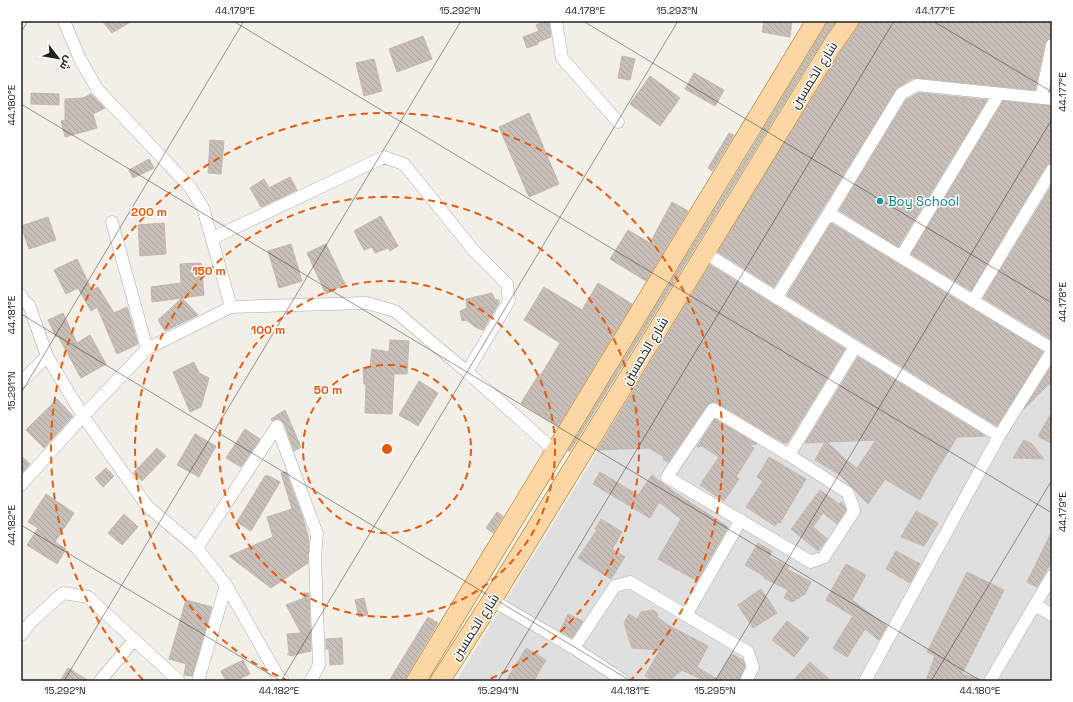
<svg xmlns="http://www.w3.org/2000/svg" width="1073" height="702" viewBox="0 0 1073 702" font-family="'Space Grotesk',Cairo,sans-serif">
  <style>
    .residential { fill: #e0dfdf }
    .building { fill: url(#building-back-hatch); stroke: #c4b6ab; fill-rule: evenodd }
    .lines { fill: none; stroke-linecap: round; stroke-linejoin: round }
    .minor-casing { stroke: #a9a9a9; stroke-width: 13 }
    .primary-casing { stroke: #a06b00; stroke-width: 20 }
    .minor { stroke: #fff; stroke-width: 12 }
    .primary { stroke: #fcd6a4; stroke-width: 19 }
    .ticks { fill: none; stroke: #222; stroke-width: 1; stroke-opacity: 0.45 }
    .ring { fill: none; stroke: #e8590c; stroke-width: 2; stroke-dasharray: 7 5 }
    .culture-dot { fill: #0f9aa8; stroke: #fff; stroke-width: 1.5 }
    .labels { text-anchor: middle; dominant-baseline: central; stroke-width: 3; stroke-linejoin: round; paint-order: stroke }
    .street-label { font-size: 13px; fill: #222; stroke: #fff }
    .culture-label { font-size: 13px; fill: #0d838f; stroke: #fff; text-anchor: start }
    .centre { fill: #e8590c; stroke: #fff; stroke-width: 2 }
    .ring-label { font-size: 12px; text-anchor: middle; font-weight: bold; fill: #e8590c; stroke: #fff; stroke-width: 3; stroke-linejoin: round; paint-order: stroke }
    .neatline { fill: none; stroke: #222; stroke-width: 1.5 }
    .ticks-label { font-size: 10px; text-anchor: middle; fill: #222 }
  </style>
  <defs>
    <pattern id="building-back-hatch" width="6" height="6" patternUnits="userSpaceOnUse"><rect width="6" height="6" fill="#c7bfb8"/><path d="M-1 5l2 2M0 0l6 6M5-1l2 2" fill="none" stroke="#aba49e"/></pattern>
  </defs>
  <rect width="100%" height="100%" fill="#f2efe9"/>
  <path class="residential" d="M879,21H1052V681H456L652,363L776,153Z"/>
  <path class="building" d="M102,21H132L112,33Z
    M546,21H549L551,37L538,42V44L527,48L523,37L539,31L536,25Z
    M764,21H792L790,37L762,32Z
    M827,21H836L824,38L570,451H568L825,27Z
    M860,21H1052V38L1047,40L1045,43L1035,90L918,78H913L897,88L774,287L718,252L842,50L858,27Z
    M423,36L432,59L397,72L389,49Z
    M622,56L635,59L630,80L618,78Z
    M374,59L382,91L364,96L356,63Z
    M694,73L724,90L715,106L685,89Z
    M650,76L680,98L660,126L630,104Z
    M31,93L59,94V105L31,104Z
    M919,93L987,100L898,247L839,210L906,100Z
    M91,94L105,108L93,114L97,128L65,137L61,121L65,120V99L83,98Z
    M1003,101L1052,106V163L1046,166L971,291L911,254Z
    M529,113L559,184L529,197L499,127Z
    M729,133L734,135L712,171L708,168Z
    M210,140L224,141L221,174L208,173Z
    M149,159L154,168L133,178L129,170Z
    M290,177L297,190L261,207L250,188L264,179L269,188Z
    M1052,185V340L983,298Z
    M672,202L688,211L646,281L610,259L628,230L650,243Z
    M381,216L398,246L390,251L388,248L375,253L372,247L364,250L354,231Z
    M48,217L56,240L29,249L21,226Z
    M164,223L166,254L140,256L138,225Z
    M831,223L1043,352L997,426L787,295Z
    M291,244L302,281L279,288L268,251Z
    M326,244L345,284L326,294L307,253Z
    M77,259L92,290L98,287L114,313L127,307L138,344L117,354L97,307L91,311L78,288L66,294L54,270Z
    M201,263L204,295L152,302L151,287L181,283L180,264Z
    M710,265L845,349L787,443H784L717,403L713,402L707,405L668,462L663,459L664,457L649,448L597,450Z
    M598,283L632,304L558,426L521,403L539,374L541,375L560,343L524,320L544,287L582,310Z
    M492,293L495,300H499V303L483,330L477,328L466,320L462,321L460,311L467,308L466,299Z
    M182,298L198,315L165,331L158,320Z
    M63,313L77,343L90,335L106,364L81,378L58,336L56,337L48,320Z
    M390,340L409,341L407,374H394L392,414L365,413L366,384H364L363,367L370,368L372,349L389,352Z
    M858,357L985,436L957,437L935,473L920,500L885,479L868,504L840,475L815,460L825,442L805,443ZM876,440L857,468L847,461L827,442Z
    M194,362L199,373L209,378L201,407L190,412L173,372Z
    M1052,365V381L1024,409Z
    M419,381L438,393L418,426L399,415Z
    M57,399L73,416L44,448L26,430Z
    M285,410L301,447L294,451L284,423L278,419L272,421L271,419Z
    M1052,412V444L1038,436Z
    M715,419L757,444L749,445L754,448L736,477L739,479L724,501L700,485L719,457L702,446L697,447Z
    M245,429L260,439L241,467L226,458Z
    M195,434L216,446L199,477L177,465Z
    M1024,440L1032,444L1044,459L1013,458Z
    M157,448L166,456L142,481L133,473Z
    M21,456L30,464L21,474Z
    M769,457L806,479L780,523L778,522L775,526L746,507L763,481L757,477Z
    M106,468L114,476L103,487L95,478Z
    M286,472L303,518L309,540L308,563L271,588L229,556L273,537L267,517L292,509L281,473Z
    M600,472L638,495L652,475L673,491L728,527L697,581L658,559L681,519L659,502L650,518L593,484Z
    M265,476H269L280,482L251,531L237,522Z
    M820,490L839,504L841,502L844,505L846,510L837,524L823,513L813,527L827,539L818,551L791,529Z
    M46,494L74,513L55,542L66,549L57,564L27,545L38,528L28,522Z
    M916,511L938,523L924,546L901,537Z
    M497,512L503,516L493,533L486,528Z
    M124,514L138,527L122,545L108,533Z
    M601,519L622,532L612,549L625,557L611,579L578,558L597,530L595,529Z
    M1052,531V561L1037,587L1027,582Z
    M758,543L772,551L769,557L789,567L787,569L811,582L805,594L792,602L784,598L788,590L764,578V576L745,565Z
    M896,551L920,564L910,583L886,569Z
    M846,564L866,575L852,600L887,626L879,640L865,629L847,657L833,648L853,616L826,600Z
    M967,572L1004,590L962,674L980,679L979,681H926L935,656L927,652Z
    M761,589L777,613L753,628L738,605Z
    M304,593H309L311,651L290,656L289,654L287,655L289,652L287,634L301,633L286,605L304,598Z
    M364,598L368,615L359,617L355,600Z
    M186,600L212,607L192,676L184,675L186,664L169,659Z
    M653,610L658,614L657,617L668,625L708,646L697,667L717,679L732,654L743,660L745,666L739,681H705L682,670L669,681H655L645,676L660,650L632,648L624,623L629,614L637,619L641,612Z
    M568,614L583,621L572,638L560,631Z
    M428,617L438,623L407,675L405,681H389Z
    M787,621L809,638L794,657L772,640Z
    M342,638L343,664L330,665L329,649H326V639Z
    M526,648L546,660L534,681H506Z
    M243,660L250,674L235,681H226L221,671Z
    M810,662L831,681H793Z
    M68,668L89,681H60Z"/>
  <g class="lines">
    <g class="minor-casing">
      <path id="minor" d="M64,21L79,57L97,89L190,187L203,208L231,307
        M556,21L562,58L618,122
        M1041,98L1052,45
        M829,213L1052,349
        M112,222L147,349
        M213,238L384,157L404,164L474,251L507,284L509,301L467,372
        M705,253L999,436
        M901,257L999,94
        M21,295L23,300L29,305L47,356L83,416L147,506L197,548L226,585L279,678L283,681
        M776,298L829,213L901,94L917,85L1052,99
        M973,301L1052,170
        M21,382L47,356
        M713,409L789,455L848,493L854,511L824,557L811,562L667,477Z
        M789,455L855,347
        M21,485L83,416L147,349L231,307L367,303L395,311L467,372L556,452
        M197,548L277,426L317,534L315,557L319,665L311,681
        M492,600L574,648L624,681
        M1035,605L1052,615
        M686,615L741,520
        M21,635L31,622L63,593L88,597L179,681
        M574,648L615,586L630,582L748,652L753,667L746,681
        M100,681L134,640
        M198,681L226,585
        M865,681L999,436L1052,351
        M990,681L1052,576"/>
    </g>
    <g class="primary-casing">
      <path id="primary" d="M416,681L816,21
        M440,681L492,600L833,44L849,21"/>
    </g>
    <use href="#minor" class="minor"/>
    <use href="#primary" class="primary"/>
  </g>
  <path class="ticks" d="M233,21L1052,513M583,21L1052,303M933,21L1052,92M21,32L28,21M21,104L981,681M21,314L631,681M21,393L244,21M21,525L281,681M64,681L461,21M281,681L678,21M498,681L894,21M715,681L1052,119M931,681L1052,480"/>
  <g class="ring">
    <circle cx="387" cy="449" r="84"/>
    <circle cx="387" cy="449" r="168"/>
    <path d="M289 681A252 252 0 1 1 485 681"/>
    <path d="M143 680A336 336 0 1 1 631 680"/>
  </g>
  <circle class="culture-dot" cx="880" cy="201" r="4"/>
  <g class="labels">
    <g class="street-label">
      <text transform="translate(814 75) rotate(-58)">شارع الخمسين</text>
      <text transform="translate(645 351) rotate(-59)">شارع الخمسين</text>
      <text transform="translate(475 627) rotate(-57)">شارع الخمسين</text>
    </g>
    <g class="culture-label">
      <text x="888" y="201">Boy School</text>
    </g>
  </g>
  <circle cx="387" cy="449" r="6" class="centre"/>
  <g class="ring-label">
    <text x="149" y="216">200 m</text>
    <text x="209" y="275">150 m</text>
    <text x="268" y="334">100 m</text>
    <text x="328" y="394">50 m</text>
  </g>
  <rect width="1073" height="702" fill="none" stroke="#ffffff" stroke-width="44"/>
  <g transform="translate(58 58) rotate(121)" stroke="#ffffff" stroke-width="3" paint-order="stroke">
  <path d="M0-3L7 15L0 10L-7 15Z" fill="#222222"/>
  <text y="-6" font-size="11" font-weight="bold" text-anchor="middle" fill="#222222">ش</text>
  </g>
  <rect x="22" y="22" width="1029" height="658" class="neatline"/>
  <g class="ticks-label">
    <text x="235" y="14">44.179°E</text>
    <text x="460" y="14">15.292°N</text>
    <text x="585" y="14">44.178°E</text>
    <text x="677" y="14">15.293°N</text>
    <text x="935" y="14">44.177°E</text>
    <text transform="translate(1062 92) rotate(-90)" y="4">44.177°E</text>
    <text transform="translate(11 105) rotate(-90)" y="4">44.180°E</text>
    <text transform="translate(1062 302) rotate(-90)" y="4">44.178°E</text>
    <text transform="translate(11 315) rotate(-90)" y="4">44.181°E</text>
    <text transform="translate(11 391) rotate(-90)" y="4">15.291°N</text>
    <text transform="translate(1062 512) rotate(-90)" y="4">44.179°E</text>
    <text transform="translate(11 525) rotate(-90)" y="4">44.182°E</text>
    <text x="65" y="694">15.292°N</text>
    <text x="279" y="694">44.182°E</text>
    <text x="498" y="694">15.294°N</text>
    <text x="630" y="694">44.181°E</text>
    <text x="715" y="694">15.295°N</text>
    <text x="980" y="694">44.180°E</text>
  </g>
</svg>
